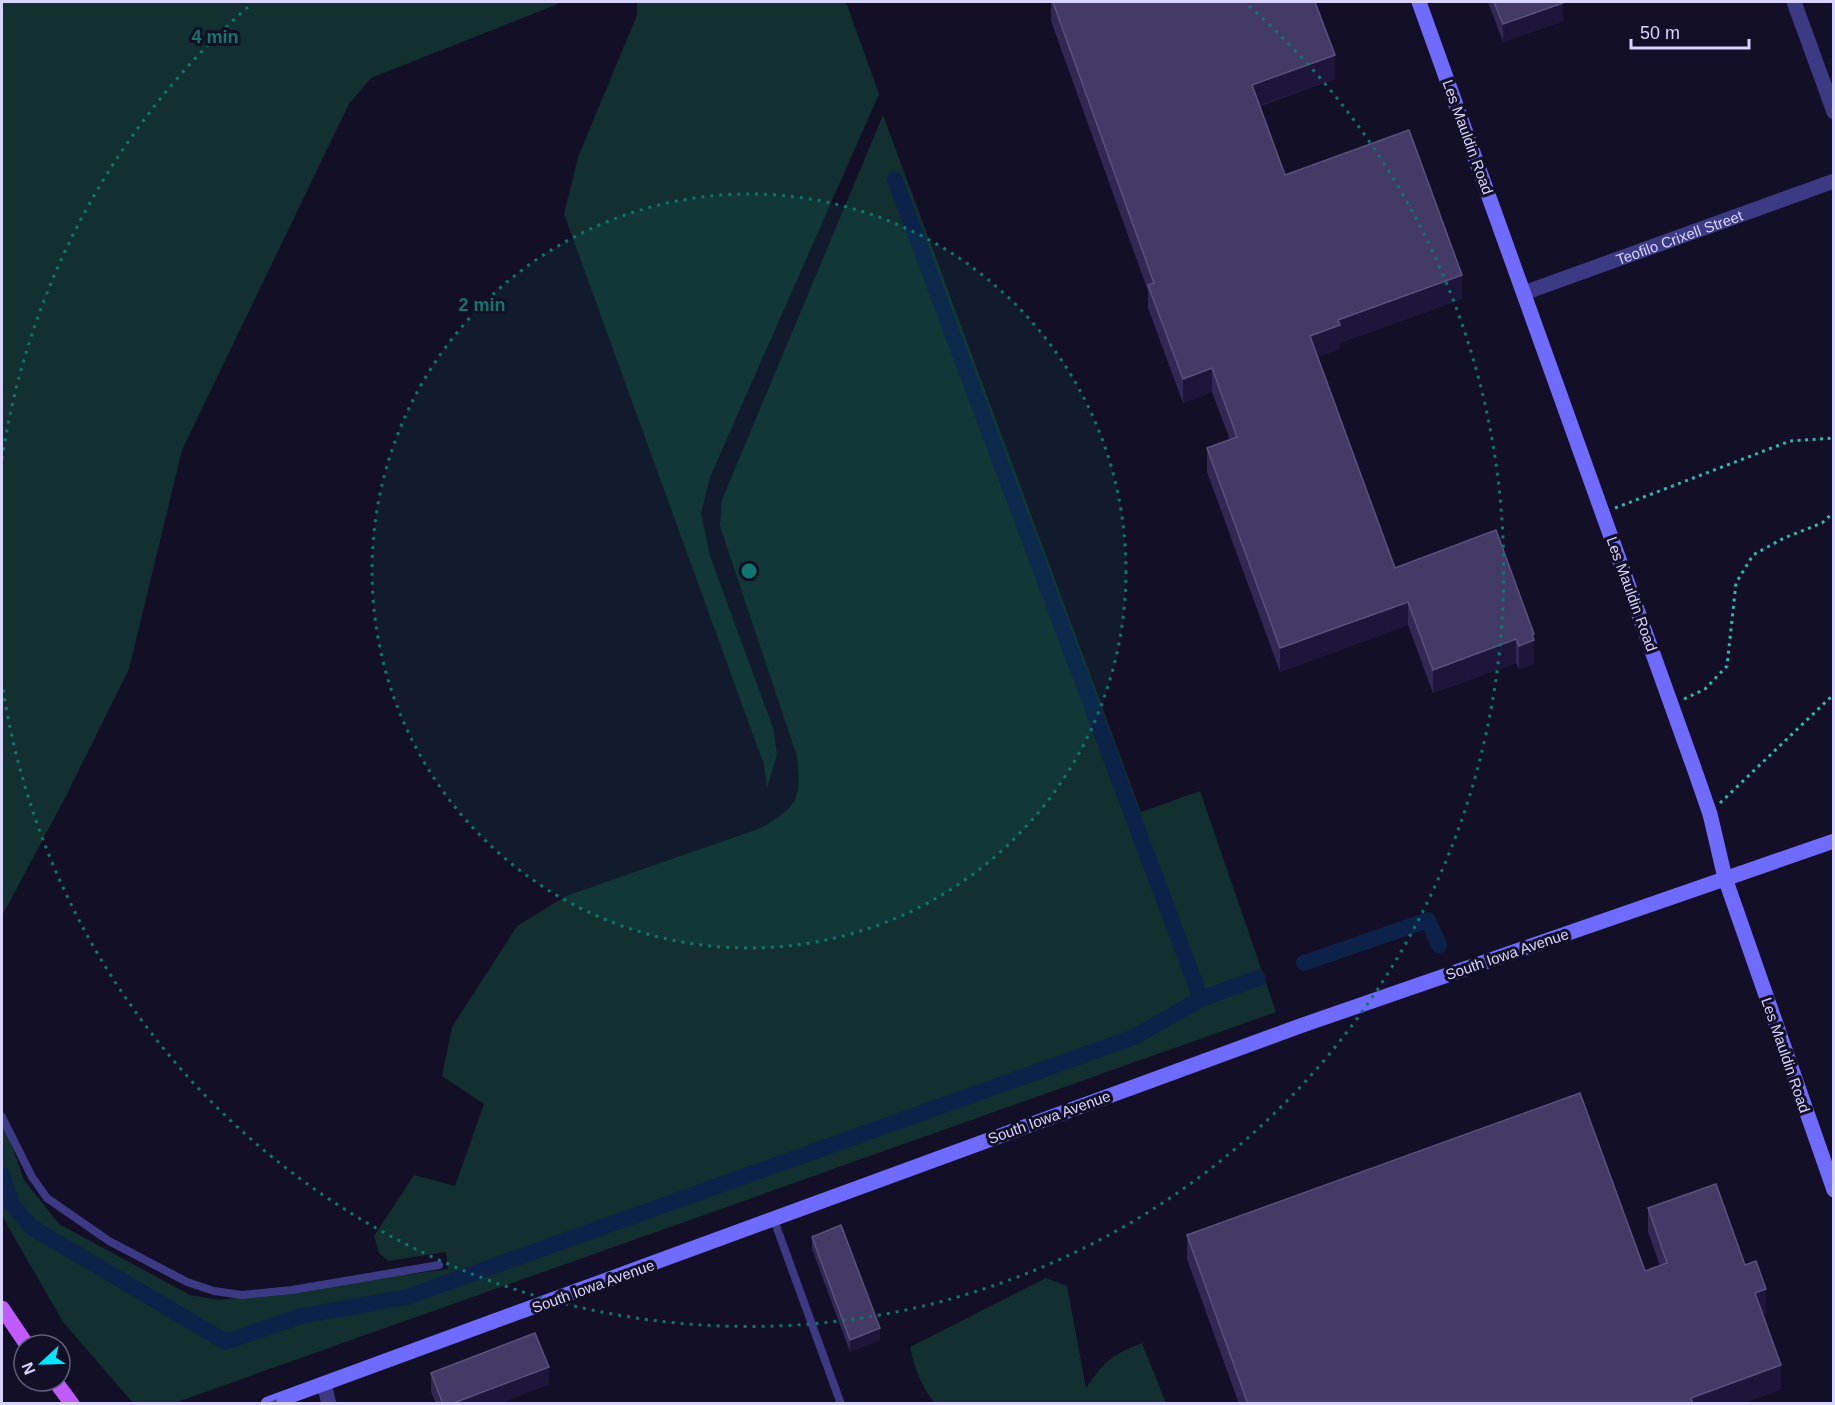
<svg xmlns="http://www.w3.org/2000/svg" width="1835" height="1405" viewBox="0 0 1835 1405" font-family="Arial,sans-serif">
  <style>
    .green { fill: #12302f }
    .lines { fill: none; stroke-linecap: round; stroke-linejoin: round }
    .canal { stroke: #0c2248; stroke-width: 16 }
    .path { stroke: #2fb8b0; stroke-width: 3; stroke-dasharray: 3 4.5; stroke-linecap: butt }
    .lane { stroke: #3d3a85; stroke-width: 8 }
    .street { stroke: #3d3a85; stroke-width: 15 }
    .secondary { stroke: #6f6bff; stroke-width: 15 }
    .primary { stroke: #c25bff; stroke-width: 15 }
    .wall { fill: #312854 }
    .shaded-wall { fill: #1d163a }
    .building { fill: #433a66; stroke: #5a527e; stroke-width: 1.5 }
    .ring { fill: none; stroke: #0f766e; stroke-width: 3; stroke-dasharray: 3 6 }
    .labels { text-anchor: middle; dominant-baseline: central; stroke-width: 6; stroke-linejoin: round; paint-order: stroke }
    .street-label { font-size: 15px; fill: #d9d4ff; stroke: #130f26 }
    .centre { fill: #0f766e; stroke: #130f26; stroke-width: 3 }
    .ring-label { font-size: 18px; text-anchor: middle; font-weight: bold; fill: #0f766e; stroke: #130f26; stroke-width: 6; stroke-linejoin: round; paint-order: stroke }
  </style>
  <rect width="100%" height="100%" fill="#130f26"/>
  <path class="green" d="M2,2H563L371,78L349,104L182,450L129,669L66,796L2,916Z
    M637,2H846L879,94L710,477L701,513L710,556L773,728L777,754L767,788L764,765L564,214L578,157L637,15Z
    M883,115L1141,812L1200,791L1276,1012L174,1403H133L63,1322L2,1216V1119L24,1180L59,1224L190,1295L220,1300L448,1269L446,1252L388,1261L379,1253L374,1236L414,1175L455,1186L484,1104L442,1076L452,1027L517,926L566,896L761,828C799,806 801,799 797,756L720,526L722,500Z
    M1046,1278L1067,1286L1086,1388C1104,1362 1111,1355 1142,1343L1166,1403H935C921,1387 915,1369 910,1347Z"/>
  <g class="lines">
    <path class="canal" d="M895,180L1201,999
      M1304,963L1428,920L1439,945
      M2,1175L12,1204L31,1227L226,1342L301,1316L407,1297L1134,1037L1201,999L1258,978"/>
    <path class="path" d="M1615,508L1790,441L1834,438
      M1684,699L1705,689L1727,666L1736,583L1753,555L1784,538L1822,523L1834,512
      M1720,803L1834,694"/>
    <path class="lane" d="M2,1117L32,1177L47,1198L109,1241L187,1282L214,1291L242,1295L292,1290L439,1265
      M774,1220L841,1404"/>
    <g class="street">
      <path d="M1794,2L1834,112"/>
      <path id="s1" d="M1524,293L1834,181"/>
      <path d="M324,1384L329,1404"/>
    </g>
    <path class="secondary" d="M1419,2L1694,768L1710,814L1725,878L1834,1190
      M268,1404L1300,1026L1834,841"/>
    <path class="primary" d="M2,1308L27,1345
      M55,1381L72,1404"/>
  </g>
  <path class="wall" d="M1051,2H1315L1335,79L1260,106L1285,175L1462,299L1340,343V349L1318,357L1395,568L1496,530L1534,658V664L1519,669L1516,663L1433,693L1408,625L1280,672L1207,472V448L1230,440L1212,392L1183,403L1148,308V291L1051,21Z
    M1488,2H1562L1563,21L1503,42Z
    M1648,1208L1745,1265L1766,1313L1763,1314L1781,1389L1741,1404H1239L1187,1259V1235L1645,1271L1660,1266L1648,1232Z
    M812,1237L880,1340L850,1352L812,1249Z
    M431,1373L549,1384L498,1404H436L431,1391Z"/>
  <path class="shaded-wall" d="M1563,3V21L1503,42V24Z
    M1335,55V79L1252,108V85Z
    M1462,275V299L1340,343V349L1310,360V336L1338,320Z
    M1212,368V392L1183,403V379Z
    M1408,602V625L1280,672V648Z
    M1534,634V664L1519,669V646L1532,635Z
    M1516,639V663L1433,693V670Z
    M1766,1289V1313L1755,1317V1293Z
    M880,1328V1340L850,1352V1340Z
    M1781,1365V1389L1741,1404H1691V1398Z
    M549,1367V1384L498,1404H451Z"/>
  <path class="building" d="M1053,2H1315L1335,55L1252,85L1285,175L1409,130L1462,275L1338,320L1340,325L1310,336L1395,568L1496,530L1534,634L1532,635L1534,640L1519,646L1516,639L1433,670L1408,602L1280,648L1207,448L1237,437L1212,368L1183,379L1148,285L1154,283Z
    M1494,2H1562L1563,3L1503,24Z
    M1580,1093L1645,1271L1667,1263L1648,1208L1716,1184L1745,1265L1756,1261L1766,1289L1755,1293L1781,1365L1691,1398L1693,1404H1248L1187,1235Z
    M841,1225L880,1328L850,1340L812,1237Z
    M535,1333L549,1367L451,1404H443L431,1373Z
    M276,1400L277,1404H266Z"/>
  <circle cx="749" cy="571" r="377" fill="#0f766e" fill-opacity=".12"/>
  <g class="ring">
    <circle cx="749" cy="571" r="377"/>
    <path d="M2 459A755 755 0 0 1 249 6M1249 6A755 755 0 1 1 2 683"/>
  </g>
  <g class="labels">
    <g class="street-label">
      <text transform="translate(1468 137) rotate(70)">Les Mauldin Road</text>
      <text stroke="none"><textPath href="#s1" startOffset="165">Teofilo Crixell Street</textPath></text>
      <text transform="translate(1632 594) rotate(70)">Les Mauldin Road</text>
      <text transform="translate(1507 954) rotate(-19)">South Iowa Avenue</text>
      <text transform="translate(1786 1055) rotate(71)">Les Mauldin Road</text>
      <text transform="translate(1049 1117) rotate(-20)">South Iowa Avenue</text>
      <text transform="translate(593 1286) rotate(-20)">South Iowa Avenue</text>
    </g>
  </g>
  <circle cx="749" cy="571" r="9" class="centre"/>
  <g class="ring-label">
    <text x="215" y="43">4 min</text>
    <text x="482" y="311">2 min</text>
  </g>
  <rect width="1835" height="1405" fill="none" stroke="#d9d4ff" stroke-width="6"/>
  <g transform="translate(42 1363) rotate(248)"><circle r="28" fill="#130f26" stroke="#625e7d" stroke-width="1.5"/>
  <path d="M0-4.5L10 22L0 15L-10 22Z" fill="#00e5ff"/>
  <text y="-9" font-size="16" font-weight="bold" text-anchor="middle" fill="#d9d4ff">N</text>
  </g>
  <path d="M1631 39v9h118v-9" fill="none" stroke="#d9d4ff" stroke-width="3"/>
  <text x="1640" y="39" font-size="18" fill="#d9d4ff" stroke="#130f26" stroke-width="4.5" paint-order="stroke">50 m</text>
</svg>
